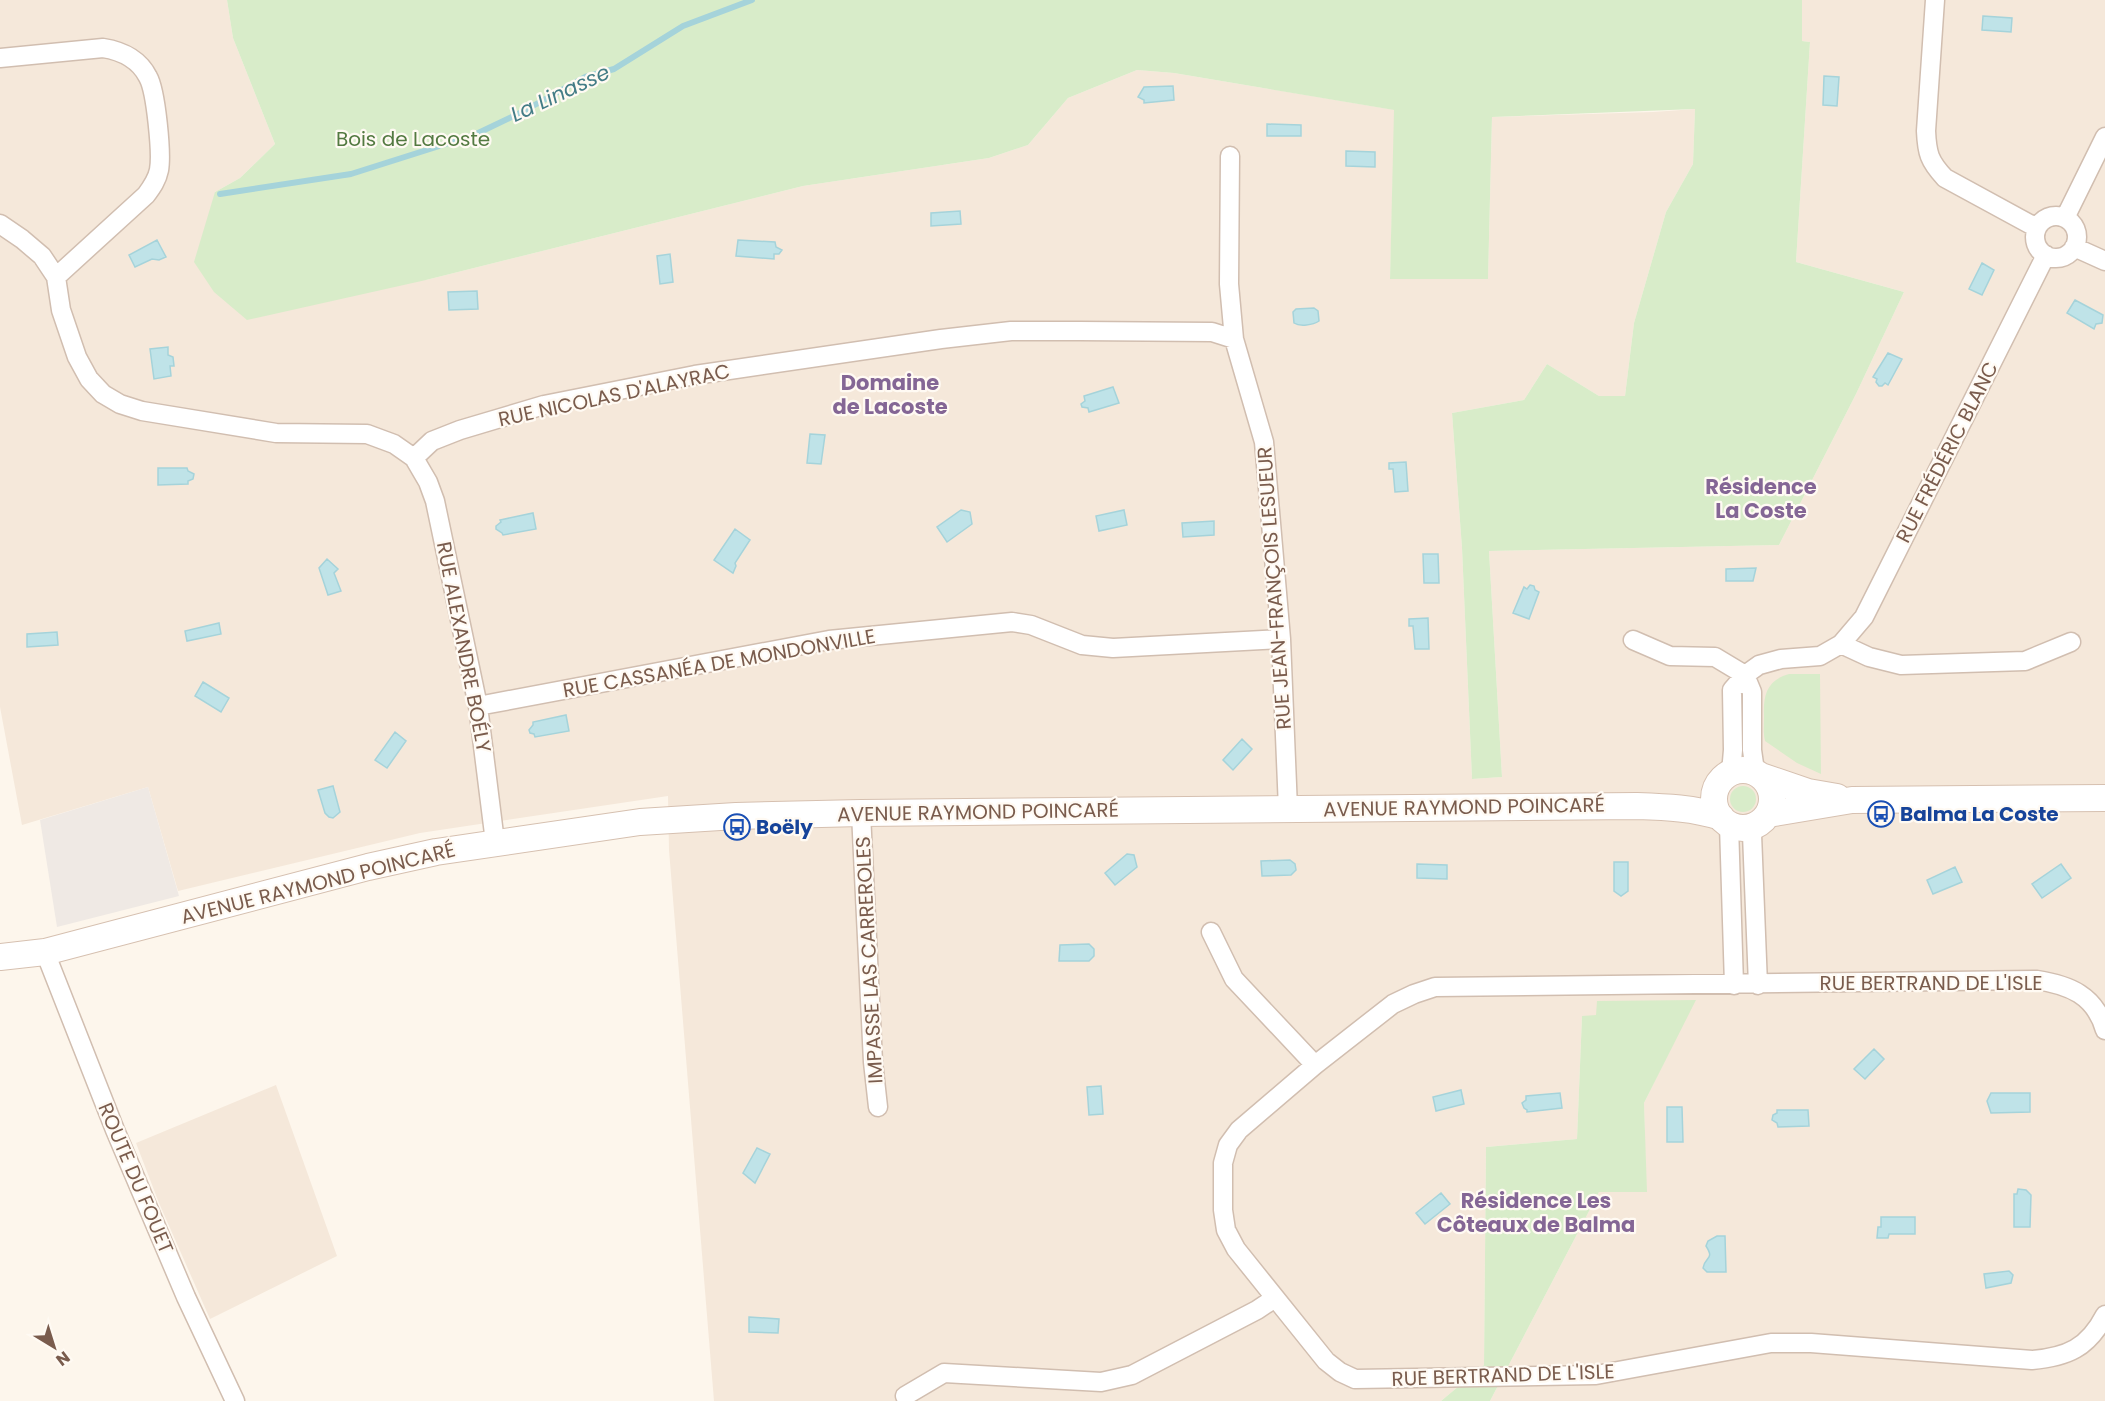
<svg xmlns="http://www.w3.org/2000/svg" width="2105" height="1401" viewBox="0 0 2105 1401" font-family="Poppins,sans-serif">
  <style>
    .residential { fill: #f5e8da }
    .industrial { fill: #efe9e4 }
    .green { fill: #d8ecc9 }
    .water { fill: #bfe3e8; stroke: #a5d3da; stroke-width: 1.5 }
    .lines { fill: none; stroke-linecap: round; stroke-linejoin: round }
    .stream { stroke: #a5d3da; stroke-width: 6 }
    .minor-casing { stroke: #d1beb0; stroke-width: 21 }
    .secondary-casing { stroke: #d6c0b0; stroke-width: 28 }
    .minor { stroke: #fff; stroke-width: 18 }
    .secondary { stroke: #fff; stroke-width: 26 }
    .labels { text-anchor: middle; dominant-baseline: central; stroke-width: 4.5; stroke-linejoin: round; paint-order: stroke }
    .park-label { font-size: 20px; fill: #537a41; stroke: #fffaf3 }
    .street-label { font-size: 20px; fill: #7a5c4d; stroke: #fffaf3 }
    .transit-label { font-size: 20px; font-weight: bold; fill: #164399; stroke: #fffaf3; text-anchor: start }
    .water-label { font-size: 21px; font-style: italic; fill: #437c86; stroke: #fffaf3 }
    .neighbourhood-label { font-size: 21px; font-weight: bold; fill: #846695; stroke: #fffaf3 }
  </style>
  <rect width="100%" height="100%" fill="#fdf6ec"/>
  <path class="residential" d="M0,0H227L233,38L275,144L240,178L215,192L426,280L803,186L989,158L1028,145L1068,98L1137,70L1174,73L1395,110L1390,279H1488L1492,117L1653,112L1695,109L1693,164L1666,212L1634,323L1625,396H1599L1547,364L1524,400L1452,413L1462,548L1472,779L1502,777L1489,551L1779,545L1856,394L1904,292L1796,262L1810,42L1802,41V0H2105V1401H1490L1599,1192L1646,1191L1644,1103L1695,1000L1597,1016H1582L1577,1139L1486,1147L1484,1365L1441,1401H714L669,850L668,796L420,833L178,891L148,787L22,825L0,707Z
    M276,1085L337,1256L210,1319L159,1203L136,1143Z"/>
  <path class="industrial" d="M148,787L179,896L57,927L40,820Z"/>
  <path class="green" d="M227,0H1802V41L1810,42L1796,262L1904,292L1856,394L1779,545L1489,551L1502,777L1472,779L1462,548L1452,413L1524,400L1547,364L1599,396H1625L1634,323L1666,212L1693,164L1695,109L1492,117L1488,279H1390L1394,110L1174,73L1137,70L1068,98L1028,145L989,158L803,186L426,280L247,320L214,292L194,262L215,192L240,178L275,144L233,38Z
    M1789,674H1820L1821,774L1797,763L1765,741C1763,733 1764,724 1764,716C1763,695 1767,680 1789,674Z
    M1730 799a13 13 0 1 1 26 0a13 13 0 1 1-26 0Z
    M1696,1000L1644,1103L1647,1192H1599L1490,1401H1441L1484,1365L1486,1147L1577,1139L1582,1016L1596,1015L1597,1001Z"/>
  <path class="water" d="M1983,16L2012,18L2011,32L1982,30Z
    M1824,76L1839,77L1837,106L1823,105Z
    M1173,86L1174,100L1144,103V100L1138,97L1144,87Z
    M1267,124L1301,125V136H1267Z
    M1346,151L1375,152V167L1346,166Z
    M960,211L961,224L931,226V213Z
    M157,240L166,257L159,260L152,259L135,267L129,255Z
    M738,240L775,242L776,247L782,250L779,254H774V259L736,256Z
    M670,254L673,282L660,284L657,256Z
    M1982,263L1994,270L1982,295L1969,289Z
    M477,291L478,309L449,310L448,292Z
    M2075,300L2103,315L2102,323L2096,324L2094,329L2067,313Z
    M1314,308L1318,311L1319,321C1313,325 1300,327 1294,323L1293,312L1296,309Z
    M168,347V355L173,357L174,366H170L171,376L154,379L150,349Z
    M1888,353L1902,359L1888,385L1885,383L1882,386H1879L1876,382L1877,379L1873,377Z
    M1113,387L1119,403L1089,412L1088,408L1082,407L1081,404L1085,401L1084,396Z
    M810,434L825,435L821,464L807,463Z
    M1406,462L1408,491L1395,492L1393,469H1389V463Z
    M158,468H187L188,471L194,474L193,479L188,481V484L158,485Z
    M961,510L970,512L972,524L947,542L937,527Z
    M1124,510L1127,525L1099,531L1096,516Z
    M533,513L536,529L503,535L502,533L496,529V526L501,522L500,520Z
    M1214,521V535L1183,537L1182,523Z
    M735,529L750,540L735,563L736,566L733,573L714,560Z
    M1423,554H1438L1439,583H1424Z
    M327,559L338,569L334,573L341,591L328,595L319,568Z
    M1756,568L1753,581H1726V569Z
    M1530,585L1534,586L1535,590L1539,592L1529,619L1513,613L1524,587L1527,589Z
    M1428,618L1429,649H1415L1413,626H1409V619Z
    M219,623L221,634L187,641L185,631Z
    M57,632L58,645L27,647V634Z
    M203,682L229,698L221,712L195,696Z
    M566,715L569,731L535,737L534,734L530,733L529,730L533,725V722Z
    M395,732L406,741L387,768L375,760Z
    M1242,739L1252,749L1233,770L1223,760Z
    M333,786L340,812L333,818L329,817L325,813L318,790Z
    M1127,854L1134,855L1137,867L1115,885L1105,873Z
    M1290,860L1295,864L1296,870L1291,875L1262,876L1261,861Z
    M1614,862H1628V891L1621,896L1614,891Z
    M1417,864L1447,865V879L1417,878Z
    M2061,864L2071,878L2042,898L2032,884Z
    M1955,867L1962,882L1933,894L1927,880Z
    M1089,944L1094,949V956L1089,961H1059L1060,945Z
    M1874,1049L1884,1059L1865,1079L1854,1069Z
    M1101,1086L1103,1114L1089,1115L1087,1087Z
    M1461,1090L1464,1104L1436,1111L1433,1097Z
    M1560,1093L1562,1108L1527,1112V1110L1524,1108L1522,1103L1526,1100V1096Z
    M1991,1093H2030V1112L1991,1113L1987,1101Z
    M1667,1107H1682L1683,1142H1667Z
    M1777,1110H1808L1809,1126L1778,1127L1777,1123L1772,1120L1773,1115L1777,1113Z
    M757,1148L770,1154L755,1183L743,1173Z
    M2018,1189L2026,1190L2031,1195L2030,1227H2014V1194H2017Z
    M1441,1193L1450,1204L1425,1224L1416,1213Z
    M1881,1217H1915V1234H1889L1888,1238H1877L1878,1227H1881Z
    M1717,1236H1725L1726,1272H1707L1703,1268C1705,1256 1715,1260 1706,1246L1708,1241Z
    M2009,1271L2013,1275L2011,1283L1986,1288L1984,1274Z
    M749,1317L779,1319L778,1333L749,1332Z"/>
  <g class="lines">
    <path class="stream" d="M220,194L351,174L474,135L522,112L585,77L614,69L683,26L752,0"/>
    <g class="minor-casing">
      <path id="minor" d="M1935,0L1926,131C1927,153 1929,161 1945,178L2037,228
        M0,58L103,48C122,51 139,59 148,77C156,91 162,154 159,170C157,180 152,187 146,195L56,277
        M1230,156L1229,284L1234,339L1264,442L1281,639L1288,809
        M2035 237a21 21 0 1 1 42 0a21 21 0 1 1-42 0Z
        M2065,218L2105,137
        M0,224L22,239L42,256L56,277L61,310L77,357L89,379L103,394L120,404L142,411L276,433L367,434L394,444L414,458L432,441L460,430L544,405L695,375L941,339L1011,331H1080L1212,332L1234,339
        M2074,247L2105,261
        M414,458L428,482L435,501L478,706L495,842
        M1633,640L1670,656L1715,657L1745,675L1752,692V750L1754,764L1757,774
        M1841,644L1869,657L1901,665L2025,661L2071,642
        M478,706L829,640L1012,622L1031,625L1082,645L1113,648L1281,639
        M1731,773L1733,750L1732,690L1745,675L1759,665L1781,659L1820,656L1841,644L1864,617L2046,255
        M861,813L873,1062L878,1107
        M1729,825L1734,985
        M1754,826L1752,834L1758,985
        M1211,932L1234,979L1315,1065
        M45,952L115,1130L186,1297L235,1401
        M2105,1030C2095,995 2069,985 2037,980L1435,987L1414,994L1393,1004L1315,1065L1239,1130L1228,1145L1223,1163V1210L1226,1230L1236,1249L1326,1361L1340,1372L1355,1379L1596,1375L1771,1343H1811L2032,1360C2067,1357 2088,1348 2105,1315
        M905,1396L944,1373L1101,1382L1132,1375L1257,1310L1275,1298"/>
    </g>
    <g class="secondary-casing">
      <path id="secondary" d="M1714 799a29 29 0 1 1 58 0a29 29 0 1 1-58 0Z
        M1761,776L1808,792L1837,797
        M1768,814L1852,800L2105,798
        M0,957L45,952L368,867L436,852L640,822L736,816L861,813L1637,806C1666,807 1694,808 1721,817"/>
    </g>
    <use href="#minor" class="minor"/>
    <use href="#secondary" class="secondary"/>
  </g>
  <defs>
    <g id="bus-ring" transform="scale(1.35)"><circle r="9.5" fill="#fffaf3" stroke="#1a4fb4" stroke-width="1.5"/><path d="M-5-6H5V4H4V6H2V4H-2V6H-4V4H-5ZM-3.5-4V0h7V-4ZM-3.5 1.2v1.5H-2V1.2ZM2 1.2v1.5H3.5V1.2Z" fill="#1a4fb4"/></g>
  </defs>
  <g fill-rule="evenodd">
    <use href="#bus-ring" x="1881" y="814"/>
    <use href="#bus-ring" x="737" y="827"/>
  </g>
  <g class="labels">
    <g class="park-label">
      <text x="413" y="139">Bois de Lacoste</text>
    </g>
    <g class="street-label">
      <text transform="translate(614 395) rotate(-12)">RUE NICOLAS D'ALAYRAC</text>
      <text transform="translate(1947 452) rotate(-63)">RUE FRÉDÉRIC BLANC</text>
      <text transform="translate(1274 588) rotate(-94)">RUE JEAN-FRANÇOIS LESUEUR</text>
      <text transform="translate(464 647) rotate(79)">RUE ALEXANDRE BOÉLY</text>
      <text transform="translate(719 663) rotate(-10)">RUE CASSANÉA DE MONDONVILLE</text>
      <text transform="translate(1464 807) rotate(-1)">AVENUE RAYMOND POINCARÉ</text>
      <text transform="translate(978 812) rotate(-1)">AVENUE RAYMOND POINCARÉ</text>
      <text transform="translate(318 883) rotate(-14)">AVENUE RAYMOND POINCARÉ</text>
      <text transform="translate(869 960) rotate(-93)">IMPASSE LAS CARREROLES</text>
      <text x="1931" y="983">RUE BERTRAND DE L'ISLE</text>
      <text transform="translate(136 1178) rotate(67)">ROUTE DU FOUET</text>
      <text transform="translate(1503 1375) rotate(-2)">RUE BERTRAND DE L'ISLE</text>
    </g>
    <g class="transit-label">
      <text x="1900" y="814">Balma La Coste</text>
      <text x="756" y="827">Boëly</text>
    </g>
    <g class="water-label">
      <text transform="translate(560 93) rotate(-25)">La Linasse</text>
    </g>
    <g class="neighbourhood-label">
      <text x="890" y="382">Domaine<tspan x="890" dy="24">de Lacoste</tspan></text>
      <text x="1761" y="486">Résidence<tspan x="1761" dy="24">La Coste</tspan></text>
      <text x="1536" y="1200">Résidence Les<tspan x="1536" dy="24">Côteaux de Balma</tspan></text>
    </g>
  </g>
  <g transform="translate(54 1347) rotate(142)" stroke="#fffaf3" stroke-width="4.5" paint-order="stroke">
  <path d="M0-4.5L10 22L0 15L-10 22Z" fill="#7a5c4d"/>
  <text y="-9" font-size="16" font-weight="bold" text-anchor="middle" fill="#7a5c4d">N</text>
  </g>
</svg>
